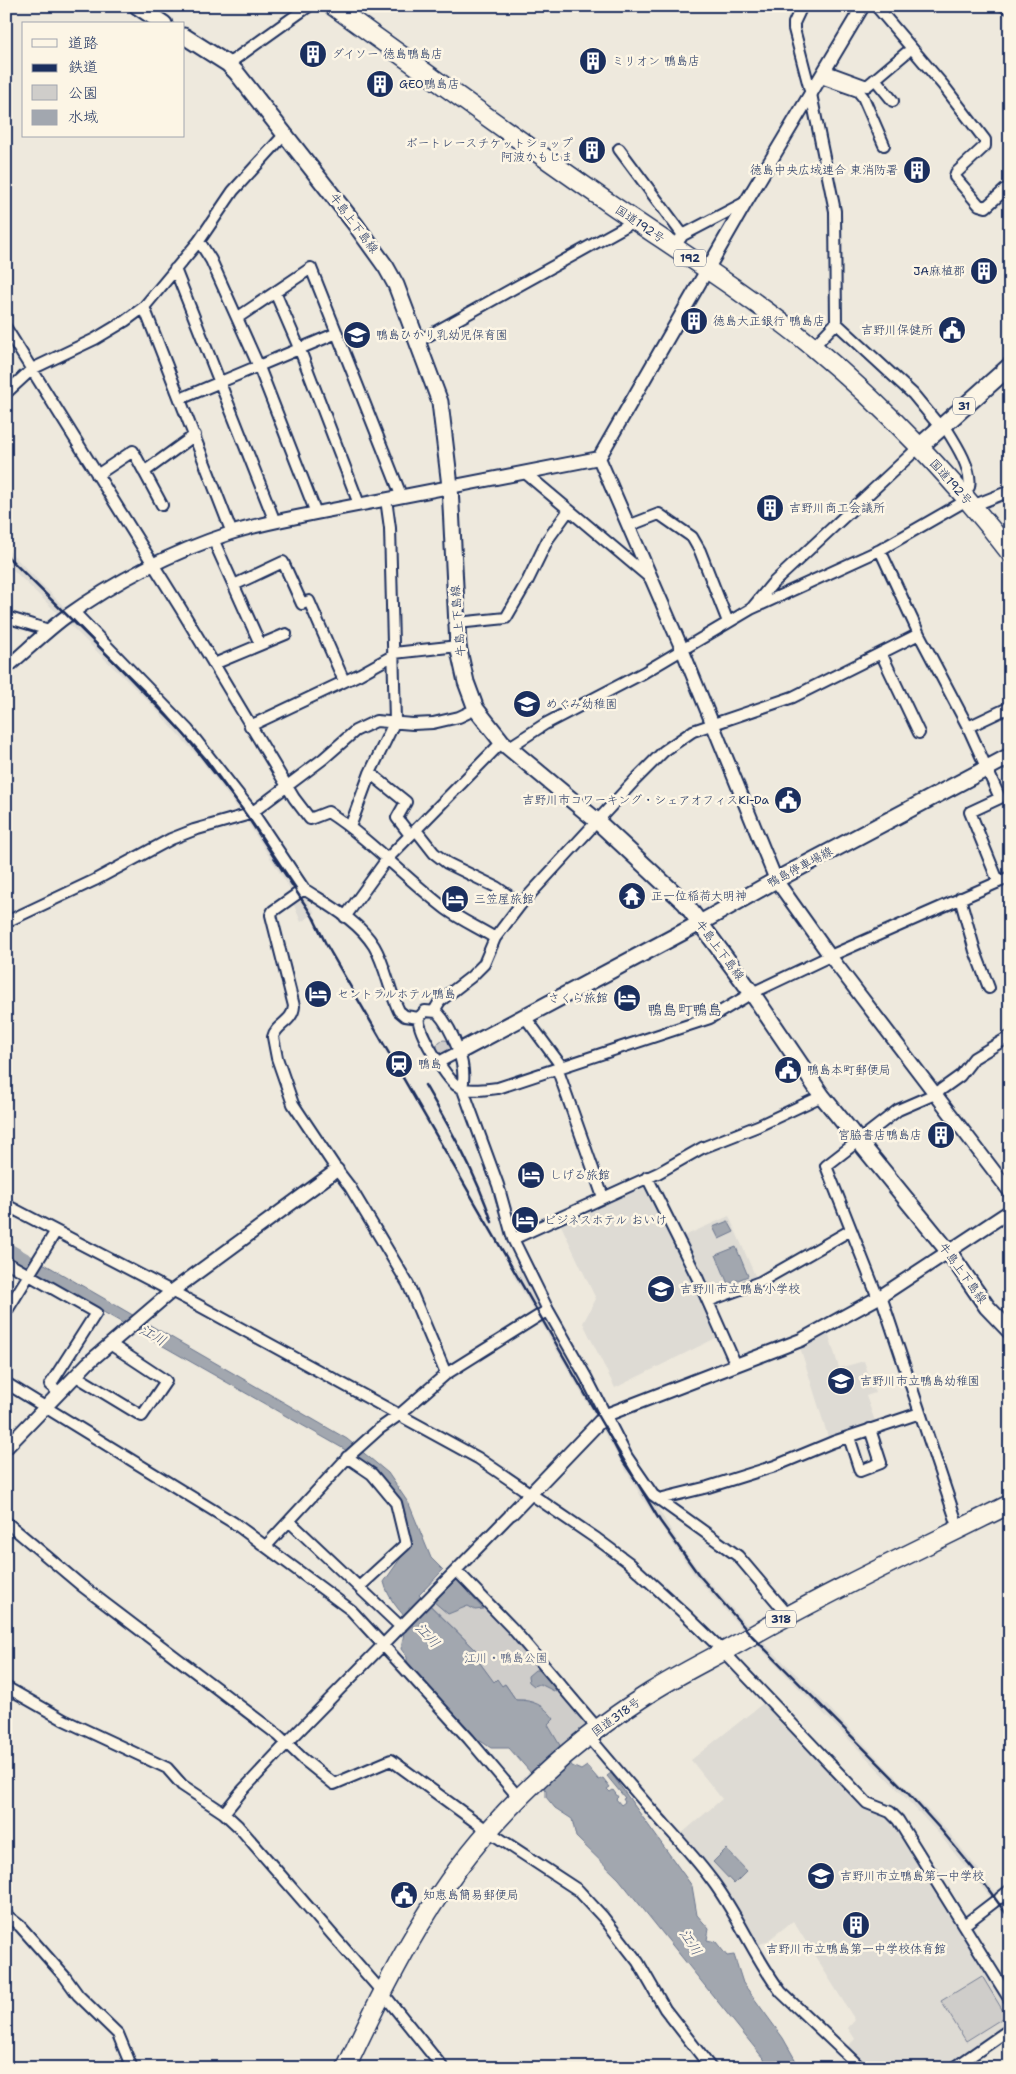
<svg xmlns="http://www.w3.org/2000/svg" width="1016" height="2074" viewBox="0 0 1016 2074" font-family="'Shantell Sans','Klee One',sans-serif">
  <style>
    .built { fill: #dedbd4 }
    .green { fill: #cfcdca; stroke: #757e94 }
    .water { fill: #a2a7af; stroke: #6c778f }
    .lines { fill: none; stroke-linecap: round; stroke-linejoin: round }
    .river { stroke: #a2a7af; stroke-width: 16 }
    .minor-casing { stroke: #1b2f5e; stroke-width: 14 }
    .tertiary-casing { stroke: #1b2f5e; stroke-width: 16 }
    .secondary-casing { stroke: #1b2f5e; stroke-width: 19 }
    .primary-casing { stroke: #1b2f5e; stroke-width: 20 }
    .trunk-casing { stroke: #1b2f5e; stroke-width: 21 }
    .minor { stroke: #fcf5e5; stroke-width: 10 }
    .tertiary { stroke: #fcf5e5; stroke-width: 12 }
    .secondary { stroke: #fcf5e5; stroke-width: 15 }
    .primary { stroke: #fcf5e5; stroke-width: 16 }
    .trunk { stroke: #fcf5e5; stroke-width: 18 }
    .rail { stroke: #1b2f5e; stroke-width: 2.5 }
    .labels { text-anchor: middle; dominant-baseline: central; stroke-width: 5; stroke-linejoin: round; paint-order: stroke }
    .shield { fill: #fcf5e5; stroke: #5e6a86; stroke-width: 1 }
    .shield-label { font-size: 11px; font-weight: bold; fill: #1b2f5e }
    .poi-label { font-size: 12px; fill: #1b2f5e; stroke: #fcf5e5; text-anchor: start }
    .street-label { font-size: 12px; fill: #1b2f5e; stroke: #fcf5e5 }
    .park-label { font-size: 12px; fill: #485679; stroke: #fcf5e5 }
    .water-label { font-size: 14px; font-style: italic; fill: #445376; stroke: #fcf5e5 }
    .quarter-label { font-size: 15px; fill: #1b2f5e; stroke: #fcf5e5 }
  </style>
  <rect width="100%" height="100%" fill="#eee9dd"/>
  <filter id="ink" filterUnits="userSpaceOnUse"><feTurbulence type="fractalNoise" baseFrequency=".02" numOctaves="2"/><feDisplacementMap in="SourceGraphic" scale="10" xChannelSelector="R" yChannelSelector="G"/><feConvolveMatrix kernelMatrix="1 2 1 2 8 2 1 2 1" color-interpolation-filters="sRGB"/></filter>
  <g filter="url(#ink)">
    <path class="built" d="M6,548L157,701L207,756L250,814L315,913L301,922L293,903L294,895L244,817L201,760L151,704L6,563Z
      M646,1181L675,1240L729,1216L757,1280L704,1299L722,1335L615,1388L583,1323L596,1299L559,1221Z
      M523,1268L603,1417L680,1545L700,1572L755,1634L811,1689L945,1828L978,1869L1010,1913V1926L994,1902L939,1834L902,1794L749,1637L695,1576L642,1498L512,1273Z
      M828,1332L839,1368L864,1361L875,1393L866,1396L876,1424L829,1440L800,1347Z
      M766,1701L864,1808L885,1817L900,1831L1010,2009V2023L1007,2026L948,2068H864L846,2048L855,2039L848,2028L855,2020L793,1921L766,1942L757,1945L724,1890L681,1834L722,1799L691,1760Z"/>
    <path class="green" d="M437 1047a7 7 0 1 1 14 0a7 7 0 1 1-14 0Z
      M457,1571L514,1630L590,1727L562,1750L529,1700H516L505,1684L502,1686L494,1683L477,1659L480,1654L426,1601Z
      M982,1976L1006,2016L966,2041L941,2001Z"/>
    <path class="water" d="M728,1221L734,1232L719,1239L713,1227Z
      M736,1247L748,1276L728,1284L716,1255Z
      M22,1251L347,1439L388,1473L409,1504L431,1558L443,1570L419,1595L480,1654L477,1659L494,1682L497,1679L502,1686L505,1684L516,1700C533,1700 544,1705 554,1719L548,1725L572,1766L581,1770L587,1766L599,1780L603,1778L610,1787L607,1789L610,1792L613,1790L618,1797L616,1799L621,1805L625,1802L623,1799L625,1798L607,1776L611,1773L692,1886L697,1915L709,1929L707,1940L716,1942L727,1956L734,1955L743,1983L783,2038L800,2068H771L619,1879L576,1837L572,1819L555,1808L546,1797V1790L509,1748H491L476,1738L407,1662V1657L401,1649L404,1633L413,1625C401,1613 388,1599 384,1582L411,1543L397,1499L378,1475L344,1449L12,1260Z
      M456,1579L483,1609L475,1610L468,1606L448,1614L433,1601Z
      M535,1670H544L560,1689L556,1692L540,1684L534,1686L529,1682L528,1676Z
      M726,1849L747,1871L734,1884L713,1862Z"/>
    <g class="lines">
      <path class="river" d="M6,1250L35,1267"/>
      <g class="minor-casing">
        <path id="minor" d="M802,6L794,23V29L811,94L835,211L836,323L813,347
          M876,6L943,85L985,140V146L956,173L955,177L979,205L986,207L1006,189L1010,193
          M1004,6L1010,9
          M228,64L309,6
          M826,71L867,86L906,53
          M821,78L858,91L863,97L884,145
          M875,79L893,101
          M619,149L683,235L674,247
          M683,235L746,202
          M199,241L211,260L259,367L316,513
          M175,269L275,522
          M275,292L300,350L359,504
          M144,307L232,533
          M237,318L311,268L401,495
          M836,323L913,394L941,428
          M6,328L181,609L294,798L310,819L328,812C371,840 405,878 446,909C461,920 479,928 495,938
          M417,342L635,221
          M6,393L32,369L95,339L125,321L144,307L199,241L233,191L285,134
          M180,399L337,333
          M944,425C954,441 973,469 969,487L962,494
          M144,472L195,435
          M524,472L650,578
          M97,475L133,451L162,505
          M972,506L1010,491
          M628,526L659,514L692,537L700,551L728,622
          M213,539L260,644
          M880,550L919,634L968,727L1000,798L970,812L998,881
          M234,585L283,562L302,604L309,601L344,681
          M753,607L772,584L919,447
          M74,612L188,730L253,813L304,889
          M6,617L49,630
          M457,623L506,618L528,580L548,539L569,510
          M394,653L458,646
          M881,653L919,733
          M214,664L286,634
          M250,726L360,674L394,655
          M968,727L1010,707
          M508,748L545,724L643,673L751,609L880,550L967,500
          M370,773L406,802L397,818L410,835
          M350,827L370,773L395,721L390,528L386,499
          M416,830L434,853L447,863L496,887L521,904
          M960,898L975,951L989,988
          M345,917L387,859L502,742
          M6,922L95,880L171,839L194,830L250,814L323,759L355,731L376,721L413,724L433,723L459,717L476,709
          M434,1011L440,1001L471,977L484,964L495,938L521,904L635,780L664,751L693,731L793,697L919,634
          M525,1017L562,1067
          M419,1018L405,1016L399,1011C389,991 386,966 374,946C358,920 328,905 304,889L273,911L271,915L294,1006C293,1022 276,1024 273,1037L277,1058L293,1104L337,1170L350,1187L408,1284L446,1374
          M439,1062L460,1051
          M557,1068L603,1197
          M647,1177L697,1277L736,1365
          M6,1205L198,1305L478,1458L597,1539L628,1562L688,1617L722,1650L867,1803L890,1812L898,1820L1010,2000
          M513,1239L658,1173L702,1148L758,1126L822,1096
          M6,1262L96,1313L50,1385L59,1392
          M881,1296L959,1529
          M878,1298L826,1166L898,1110L935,1094L960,1076L974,1058L1009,1037
          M708,1301L760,1282L851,1230
          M6,1312L56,1231
          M76,1376L142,1416L166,1381L110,1344
          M6,1383L234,1523L351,1610L469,1739L519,1798
          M849,1437L860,1471L881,1463L870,1429
          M347,1457L372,1474L396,1503L406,1544L359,1587
          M659,1499L708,1487L775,1466L833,1442L920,1413
          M289,1521L401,1627
          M6,1522L82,1586L278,1735L303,1759L334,1784L391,1760L488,1831L578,1890L603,1917L638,1962L665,2009L711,2068
          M266,1546L349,1456L379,1429L399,1415L446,1374L548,1310
          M457,1571L513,1629L598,1729
          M788,1615L738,1556L653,1495L627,1457L586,1377L548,1310L513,1239L498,1185L462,1087C468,1066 452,1028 437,1012L425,1011L419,1018C416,1030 446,1077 456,1085C467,1093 486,1089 498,1088L710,1018L752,993L830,956L1010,877
          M6,1687L64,1720L167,1768L182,1785L224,1813L238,1826L382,1992L443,2068
          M589,1737C611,1763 633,1789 656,1815C675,1836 694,1856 711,1879C738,1914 754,1957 781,1992L861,2068
          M224,1813L241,1792L287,1743L512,1513
          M1000,1898L1010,1890
          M6,1915L20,1926L65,1977L78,1995L118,2034L132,2068
          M964,1925L994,1902
          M954,2068L1010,2029"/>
      </g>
      <g class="tertiary-casing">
        <path id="tertiary" d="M599,458L682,649L776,880L830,956L1010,1192
          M6,668C25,652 44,633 64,618C114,582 172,552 231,533C258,524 288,519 316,513L599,458L746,202L863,6
          M6,1448L88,1363L171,1292L337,1170
          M512,1513L606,1415L801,1340L881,1296L1010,1211"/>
      </g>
      <g class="secondary-casing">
        <path id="secondary" d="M137,6L164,24
          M184,36L228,64L236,72L355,224L386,267L396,285L440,402L450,486L458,646L466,682L476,709L502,742L597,821L685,903L752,993L822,1096L949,1252L987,1307L1010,1331
          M460,1051L700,923L776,880L1010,756"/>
      </g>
      <g class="primary-casing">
        <path id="primary" d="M919,447L1010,366"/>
      </g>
      <g class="trunk-casing">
        <path id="trunk" d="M333,6C426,73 518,140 612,205C679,251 749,295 813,347C883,405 955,480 1010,553
          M346,2068C385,1985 428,1898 490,1829C536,1777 592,1729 651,1692C684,1671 719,1655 753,1635C836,1588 924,1547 1010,1504"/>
      </g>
      <use href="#minor" class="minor"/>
      <use href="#tertiary" class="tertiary"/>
      <use href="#secondary" class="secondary"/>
      <use href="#primary" class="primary"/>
      <use href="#trunk" class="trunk"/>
      <path class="rail" d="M6,555L155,702L205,758L247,816L315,920
        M312,915L326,944L600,1420L660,1521L678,1546L698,1574L752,1636L905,1790L942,1831L975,1871L1010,1919
        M425,1085C451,1130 476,1173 492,1222"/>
    </g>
  </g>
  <defs>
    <g id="building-disc" transform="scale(1.4375)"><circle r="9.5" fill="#1b2f5e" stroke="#fcf5e5"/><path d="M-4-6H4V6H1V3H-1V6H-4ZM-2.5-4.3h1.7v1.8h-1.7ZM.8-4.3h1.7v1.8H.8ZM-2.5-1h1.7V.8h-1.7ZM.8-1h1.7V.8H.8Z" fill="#fff"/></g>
    <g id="civic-disc" transform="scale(1.4375)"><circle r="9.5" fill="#1b2f5e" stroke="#fcf5e5"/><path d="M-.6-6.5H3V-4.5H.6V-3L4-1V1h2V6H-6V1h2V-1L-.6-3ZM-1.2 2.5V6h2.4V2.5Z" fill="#fff"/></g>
    <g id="school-disc" transform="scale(1.4375)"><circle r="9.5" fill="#1b2f5e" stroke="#fcf5e5"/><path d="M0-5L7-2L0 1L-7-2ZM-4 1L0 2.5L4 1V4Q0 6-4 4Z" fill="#fff"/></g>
    <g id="temple-disc" transform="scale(1.4375)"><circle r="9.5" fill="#1b2f5e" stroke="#fcf5e5"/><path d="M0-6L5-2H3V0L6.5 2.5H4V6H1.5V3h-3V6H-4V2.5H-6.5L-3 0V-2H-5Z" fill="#fff"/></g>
    <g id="hotel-disc" transform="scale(1.4375)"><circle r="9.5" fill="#1b2f5e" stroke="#fcf5e5"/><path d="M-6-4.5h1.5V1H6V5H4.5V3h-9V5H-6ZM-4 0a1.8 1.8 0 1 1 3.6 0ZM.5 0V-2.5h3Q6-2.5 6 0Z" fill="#fff"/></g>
    <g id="station-disc" transform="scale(1.4375)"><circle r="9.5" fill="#1b2f5e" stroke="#fcf5e5"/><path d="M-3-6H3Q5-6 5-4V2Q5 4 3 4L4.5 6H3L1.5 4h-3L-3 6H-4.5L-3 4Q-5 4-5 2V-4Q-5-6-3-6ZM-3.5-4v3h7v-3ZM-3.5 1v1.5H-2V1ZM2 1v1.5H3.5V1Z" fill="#fff"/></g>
  </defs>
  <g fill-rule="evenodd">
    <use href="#building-disc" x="313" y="54"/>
    <use href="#building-disc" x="593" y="61"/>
    <use href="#building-disc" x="380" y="84"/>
    <use href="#building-disc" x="592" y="150"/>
    <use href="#building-disc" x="917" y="170"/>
    <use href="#building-disc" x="984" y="271"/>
    <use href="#building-disc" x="694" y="321"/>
    <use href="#civic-disc" x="952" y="330"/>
    <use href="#school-disc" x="357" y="335"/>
    <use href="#building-disc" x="770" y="508"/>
    <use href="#school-disc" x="527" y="704"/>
    <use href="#civic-disc" x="788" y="800"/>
    <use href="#temple-disc" x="632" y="896"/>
    <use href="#hotel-disc" x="455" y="899"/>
    <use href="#hotel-disc" x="318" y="994"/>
    <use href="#hotel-disc" x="627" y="998"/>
    <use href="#station-disc" x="399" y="1064"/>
    <use href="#civic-disc" x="788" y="1070"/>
    <use href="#building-disc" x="941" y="1135"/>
    <use href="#hotel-disc" x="531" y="1175"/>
    <use href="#hotel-disc" x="525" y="1220"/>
    <use href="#school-disc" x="661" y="1289"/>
    <use href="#school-disc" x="841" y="1381"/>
    <use href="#school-disc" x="821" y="1876"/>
    <use href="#civic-disc" x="404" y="1895"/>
    <use href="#building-disc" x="856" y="1925"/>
  </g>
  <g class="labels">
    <g class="shield">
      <rect x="674" y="249.5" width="32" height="17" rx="4"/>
      <rect x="953" y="397.5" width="22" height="17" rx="4"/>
      <rect x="766" y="1610.5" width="30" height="17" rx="4"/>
    </g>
    <g class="shield-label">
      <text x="690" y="258">192</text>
      <text x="964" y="406">31</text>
      <text x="781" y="1619">318</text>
    </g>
    <g class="poi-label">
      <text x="332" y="54">ダイソー 徳島鴨島店</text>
      <text x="612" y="61">ミリオン 鴨島店</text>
      <text x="399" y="84">GEO鴨島店</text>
      <text x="573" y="143" text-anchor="end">ボートレースチケットショップ<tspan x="573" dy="14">阿波かもじま</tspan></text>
      <text x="898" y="170" text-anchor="end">徳島中央広域連合 東消防署</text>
      <text x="965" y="271" text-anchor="end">JA麻植郡</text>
      <text x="713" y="321">徳島大正銀行 鴨島店</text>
      <text x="933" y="330" text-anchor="end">吉野川保健所</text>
      <text x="376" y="335">鴨島ひかり乳幼児保育園</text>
      <text x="789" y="508">吉野川商工会議所</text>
      <text x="546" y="704">めぐみ幼稚園</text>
      <text x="769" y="800" text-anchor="end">吉野川市コワーキング・シェアオフィスKi-Da</text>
      <text x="651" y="896">正一位稲荷大明神</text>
      <text x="474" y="899">三笠屋旅館</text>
      <text x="337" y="994">セントラルホテル鴨島</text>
      <text x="608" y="998" text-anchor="end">さくら旅館</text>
      <text x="418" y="1064">鴨島</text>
      <text x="807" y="1070">鴨島本町郵便局</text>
      <text x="922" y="1135" text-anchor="end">宮脇書店鴨島店</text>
      <text x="550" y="1175">しげる旅館</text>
      <text x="544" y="1220">ビジネスホテル おいけ</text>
      <text x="680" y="1289">吉野川市立鴨島小学校</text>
      <text x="860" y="1381">吉野川市立鴨島幼稚園</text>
      <text x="840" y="1876">吉野川市立鴨島第一中学校</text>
      <text x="423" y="1895">知恵島簡易郵便局</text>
      <text x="856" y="1949" text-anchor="middle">吉野川市立鴨島第一中学校体育館</text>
    </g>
    <g class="street-label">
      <text transform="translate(354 223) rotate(53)">牛島上下島線</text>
      <text transform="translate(640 224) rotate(34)">国道192号</text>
      <text transform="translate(951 482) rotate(48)">国道192号</text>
      <text transform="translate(458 621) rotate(-95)">牛島上下島線</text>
      <text transform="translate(800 867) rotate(-28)">鴨島停車場線</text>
      <text transform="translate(720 950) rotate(53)">牛島上下島線</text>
      <text transform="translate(963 1273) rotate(54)">牛島上下島線</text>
      <text transform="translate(616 1717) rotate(-36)">国道318号</text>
    </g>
    <g class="park-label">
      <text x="506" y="1658">江川・鴨島公園</text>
    </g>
    <g class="water-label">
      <text transform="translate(153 1335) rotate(30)">江川</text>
      <text transform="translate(428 1635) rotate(47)">江川</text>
      <text transform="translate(691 1942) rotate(57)">江川</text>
    </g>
    <g class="quarter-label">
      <text x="685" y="1010">鴨島町鴨島</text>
    </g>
  </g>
  <rect width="1016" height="2074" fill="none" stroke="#fcf5e5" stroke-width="25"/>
  <rect x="12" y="12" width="991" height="2049" fill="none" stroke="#1b2f5e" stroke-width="2" filter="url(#ink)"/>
  <rect x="22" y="22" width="162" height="115" fill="#fcf5e5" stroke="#a2a6af"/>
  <rect x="32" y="39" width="25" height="8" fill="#fcf5e5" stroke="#a2a6af"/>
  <text x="68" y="48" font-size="15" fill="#1b2f5e">道路</text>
  <rect x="32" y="64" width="25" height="8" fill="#1b2f5e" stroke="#a2a6af"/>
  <text x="68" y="72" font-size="15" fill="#1b2f5e">鉄道</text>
  <rect x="32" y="85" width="25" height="15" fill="#cfcdca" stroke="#a2a6af"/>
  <text x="68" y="98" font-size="15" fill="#1b2f5e">公園</text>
  <rect x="32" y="110" width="25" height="15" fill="#a2a7af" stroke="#a2a6af"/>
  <text x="68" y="122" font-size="15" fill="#1b2f5e">水域</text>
</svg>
